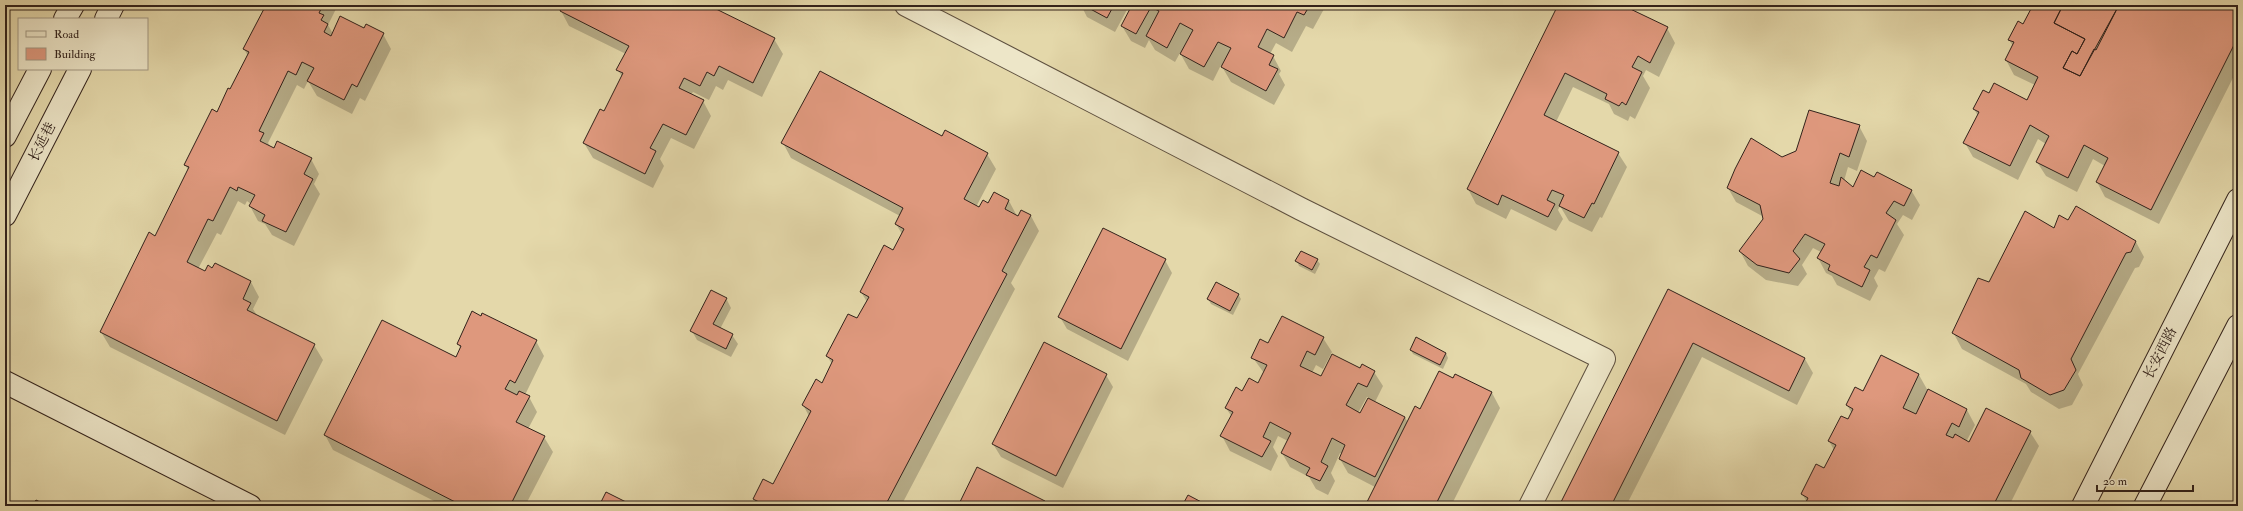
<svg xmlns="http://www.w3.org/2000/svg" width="2243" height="511" viewBox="0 0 2243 511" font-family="'IM FELL Double Pica','Noto Serif SC',serif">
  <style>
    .shadow { fill: #0003; fill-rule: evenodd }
    .building { fill: #de987d; stroke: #32221b }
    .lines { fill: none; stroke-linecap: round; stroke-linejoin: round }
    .street-casing { stroke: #5e503f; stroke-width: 24 }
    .secondary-casing { stroke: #32221b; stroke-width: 24 }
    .street { stroke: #ede6c8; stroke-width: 22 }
    .secondary { stroke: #ede6c8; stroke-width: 22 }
    .labels { text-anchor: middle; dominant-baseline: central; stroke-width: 3; stroke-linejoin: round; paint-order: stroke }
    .street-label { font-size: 14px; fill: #32221b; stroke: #ede6c8 }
  </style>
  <rect width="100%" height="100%" fill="#e4d8aa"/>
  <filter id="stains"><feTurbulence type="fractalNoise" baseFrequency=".005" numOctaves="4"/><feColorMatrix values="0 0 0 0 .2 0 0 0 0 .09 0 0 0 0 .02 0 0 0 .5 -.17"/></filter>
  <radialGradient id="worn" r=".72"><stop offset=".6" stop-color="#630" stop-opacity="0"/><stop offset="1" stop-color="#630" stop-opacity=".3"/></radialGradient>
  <path class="shadow" d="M267,5H338L328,25L333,34L364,30L383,34L391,49L365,101L360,98L352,114L317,96L308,81L304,89L297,85L268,143L271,147L311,159L319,174L314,184L320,194L294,246L272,235L265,224L258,221L250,206L251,204L247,201L245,205L238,201L221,235L217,233L198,269L205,273L213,269L215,264L251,282L259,297L253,309L258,317L314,345L323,360L285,435L110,347L101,332L156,237L189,171L185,165L231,91L248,56L244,49Z
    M564,5H706L774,39L783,54L762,97L728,80L723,90L716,86L709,100L693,92L691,95L703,101L711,116L694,149L671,138L660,159L664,166L653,188L593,158L584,143L604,113L622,77L618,70L626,54L569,26L561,11Z
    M1063,5H1074L1071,10Z
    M1081,5H1244L1249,8L1250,5H1321L1324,9L1313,29L1306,26L1292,52L1276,43L1270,54L1273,56L1281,71L1279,74L1285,85L1274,105L1231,82L1221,65L1213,81L1189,69L1180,53L1175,62L1155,50L1149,40L1145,48L1131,41L1122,26L1132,7L1129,6L1115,32L1087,17Z
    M1559,5H1620L1667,28L1675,43L1659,77L1646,70L1643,76L1650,88L1635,119L1630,116L1628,121L1614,114L1609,104L1573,87L1556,122L1618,153L1627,167L1602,218L1600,217L1592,232L1569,221L1560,206L1558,210L1563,219L1556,231L1511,209L1506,219L1476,204L1468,189Z
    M2034,5H2238V68L2159,224L2105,197L2097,182L2105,166L2093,159L2077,192L2046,176L2037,162L2046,144L2038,139L2018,180L1973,157L1965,143L1978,116L1974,109L1989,94L2027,101L2035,85L2014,75L2006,60L2013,46L2009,40L2024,25Z
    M1859,126L1867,141L1857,171L1848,167L1844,181L1853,188L1875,178L1911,190L1920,205L1912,220L1903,215L1897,224L1904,235L1885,272L1879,269L1874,278L1878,286L1870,301L1837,285L1832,276L1826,273L1818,258L1821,252L1813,248L1802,265L1807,274L1798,286L1766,280L1748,266L1740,251L1764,219V217L1736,202L1728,188L1782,158Z
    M942,137L987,154L996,169L976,207L980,209L988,204L1009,201L1017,216L1019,217L1022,211L1031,216L1039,231L1011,283L1015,289L901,506H758L754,499L773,485L809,416L803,405L822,384L832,364L827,356L857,320L867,302L861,292L893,252L902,234L896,224L900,216L791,158L783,143Z
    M2076,207L2136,242L2144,257L2139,267L2135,268L2078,374L2083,385L2072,405L2059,409L2031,392L2026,384L1962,349L1954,334L1979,280L1990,284L2054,229L2069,221Z
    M1165,260L1172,273L1128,361L1067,329L1060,317Z
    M1317,260L1320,264L1315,274L1299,266L1297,261Z
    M1669,291L1805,359L1813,373L1797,405L1702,357L1626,506H1560Z
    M1238,294L1241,299L1233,315L1211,304L1208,299Z
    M726,298L731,308L720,329L732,335L738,344L731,357L697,340L692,331Z
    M1323,338L1332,352L1323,369L1316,365L1312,373L1321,378L1360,369L1374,372L1383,386L1375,402L1405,417L1408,423L1456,375L1492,393L1500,408L1451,506H1366L1375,487L1348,473L1340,459L1343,453H1340L1331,473L1335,481L1328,495L1316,489L1309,477L1290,467L1282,453L1288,441L1278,436L1273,447L1278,456L1271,471L1230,451L1222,436L1232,417L1226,408L1243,392L1258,384L1264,373L1253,358L1269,344ZM1367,397L1369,398L1361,414L1358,413Z
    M536,341L544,356L525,395L529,397L537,412L528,429L544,437L553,452L525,506H444L333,450L325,435L456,358L461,349L458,344Z
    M1411,350L1446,353L1448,358L1443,369L1413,354Z
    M1881,356L1919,375L1928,391L1967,410L1975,425L1966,442L1970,443L2030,432L2039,446L2009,506H1805L1807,502L1802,494L1824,470L1834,450L1829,441L1849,421L1852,414L1847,405L1863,392Z
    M1106,375L1113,387L1063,488L1001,457L993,444Z"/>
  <path class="building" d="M266,5H323L319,13L324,15L321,20L328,24L324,32L331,36L340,16L364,28L366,24L384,33L357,87L352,84L344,100L307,81L314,68L302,62L296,75L288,71L259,131L264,133L260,141L274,148L277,141L312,158L304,174L313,179L286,232L262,221L265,215L249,206L255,195L238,187L237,191L230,187L213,221L208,219L187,262L205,271L208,265L212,268L215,263L251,281L243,299L251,303L247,310L315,344L277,421L100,332L149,232L155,236L189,167L184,165L212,109L217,112L228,88L230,89L249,52L243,49Z
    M563,5H708L775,38L753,83L719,66L714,76L707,72L700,86L684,78L679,88L704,100L686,135L663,124L650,148L656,151L645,174L583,143L600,109L604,111L623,73L616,70L629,46L560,11Z
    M1083,5H1114L1107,18Z
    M1132,5L1248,6L1310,5L1304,15L1297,12L1284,38L1267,29L1258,47L1274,55L1269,65L1278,69L1266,91L1221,67L1231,48L1218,42L1204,67L1180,54L1193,30L1180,23L1167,48L1146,36L1159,11L1151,7L1136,34L1121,26Z
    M1558,5H1622L1668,27L1650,63L1638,56L1632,67L1642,72L1626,105L1622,102L1619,106L1605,99L1607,94L1565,73L1544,115L1619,152L1594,204L1592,203L1584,218L1559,206L1564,195L1552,190L1547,200L1555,204L1548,217L1502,195L1498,205L1467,189Z
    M2033,5H2063L2054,23L2085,39L2077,54L2072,51L2063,68L2080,76L2094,49L2096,50L2119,5H2238V37L2151,210L2096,182L2108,158L2084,145L2068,178L2036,162L2049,136L2030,125L2010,166L1963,143L1979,112L1973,109L1983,90L1989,93L1994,83L2027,100L2038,77L2005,60L2014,42L2008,40L2018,21L2023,24Z
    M2063,5H2098L2102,7L2103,5H2119L2080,76L2063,68L2072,51L2077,54L2085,39L2054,23Z
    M820,71L942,136L945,130L988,153L964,199L979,207L983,200L988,203L994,192L1009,200L1005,209L1018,216L1021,210L1031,215L1002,271L1007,274L885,506H761L763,504L753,499L763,479L773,484L811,411L802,405L816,379L822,383L833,360L826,356L848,314L857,318L869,297L860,292L884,245L893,250L904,229L895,224L903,208L781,143Z
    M1809,110L1860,125L1849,157L1840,153L1830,183L1839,186L1841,177L1853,187L1861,170L1874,177L1877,172L1912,190L1904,206L1894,201L1886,213L1896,220L1877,258L1871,255L1864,267L1870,270L1862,287L1828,270L1830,265L1817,258L1825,244L1805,234L1793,251L1800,259L1789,273L1757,265L1739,251L1763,219L1760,205L1727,188L1735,169L1751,138L1782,157L1796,151Z
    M2076,206L2136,241L2131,252L2126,253L2071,359L2076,370L2064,390L2050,395L2021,378L2019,370L1952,333L1978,278L1989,282L2025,211L2054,228L2059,215L2068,220Z
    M1103,228L1166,259L1121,349L1058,317Z
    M1301,251L1318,259L1312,270L1295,261Z
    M1216,282L1239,294L1230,311L1207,299Z
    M1668,289L1805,358L1789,391L1693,343L1611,506H1559Z
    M711,290L727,298L713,324L733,334L726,349L690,331Z
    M472,311L481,316L482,313L537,340L515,383L510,380L505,389L517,395L519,391L530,396L516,422L545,436L510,506H463L324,435L382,320L456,357L461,346L457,344Z
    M1282,316L1324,337L1315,355L1307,351L1300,366L1321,376L1332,354L1360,368L1362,364L1375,371L1367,387L1358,383L1346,405L1360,413L1368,398L1405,417L1375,477L1339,459L1345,445L1332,438L1321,462L1328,466L1320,481L1306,475L1310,468L1281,453L1291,433L1270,422L1263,437L1271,441L1262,457L1220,436L1233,412L1225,408L1236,387L1242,391L1249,378L1258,383L1267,365L1251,358L1260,339L1268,343Z
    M1416,337L1446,353L1440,365L1410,350Z
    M1044,342L1107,374L1056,476L992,444Z
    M1881,355L1919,374L1903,408L1916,414L1928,389L1967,409L1959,427L1952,423L1946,435L1953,438L1955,434L1969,442L1986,408L2031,431L1993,506H1804L1808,498L1801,494L1816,464L1824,468L1836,445L1828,441L1841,416L1848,419L1853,409L1846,405L1855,387L1863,391Z
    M1439,371L1453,378L1455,374L1492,392L1435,506H1365L1415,406L1420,409Z
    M977,467L1045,501L1042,506H958Z
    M606,492L634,506H599Z
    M1188,495L1209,506H1182Z
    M36,500L48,506H32Z"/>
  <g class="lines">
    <g class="street-casing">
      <path id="street" d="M906,5L1301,209L1604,359L1530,506"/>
    </g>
    <g class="secondary-casing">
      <path id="secondary" d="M65,19L73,5
        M106,19L113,5
        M5,136L40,69
        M5,215L80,69
        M5,382L250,506
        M2083,506L2238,200
        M2145,506L2238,326"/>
    </g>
    <use href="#street" class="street"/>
    <use href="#secondary" class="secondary"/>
  </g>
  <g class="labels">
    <g class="street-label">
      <text transform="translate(42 142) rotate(-63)">长延巷</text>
      <text transform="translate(2160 353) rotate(-63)">长安西路</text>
    </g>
  </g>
  <rect width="2243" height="511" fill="none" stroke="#e4d8aa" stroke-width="20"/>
  <rect x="6" y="6" width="2231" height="499" fill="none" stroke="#32221b" stroke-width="2"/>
  <rect x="10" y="10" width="2223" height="491" fill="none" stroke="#32221b"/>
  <rect x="18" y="18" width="130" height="52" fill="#ede6c8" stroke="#a29883"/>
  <rect x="26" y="31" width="20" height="6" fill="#ede6c8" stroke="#a29883"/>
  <text x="54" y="38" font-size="12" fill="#32221b">Road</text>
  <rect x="26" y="48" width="20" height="12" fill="#de987d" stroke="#a29883"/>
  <text x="54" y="58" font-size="12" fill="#32221b">Building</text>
  <path d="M2097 485v6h96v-6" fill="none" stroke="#32221b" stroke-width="2"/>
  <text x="2103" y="485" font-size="12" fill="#32221b" stroke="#ede6c8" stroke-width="3" paint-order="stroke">20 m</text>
  <rect width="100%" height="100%" filter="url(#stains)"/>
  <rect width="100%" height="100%" fill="url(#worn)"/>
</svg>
